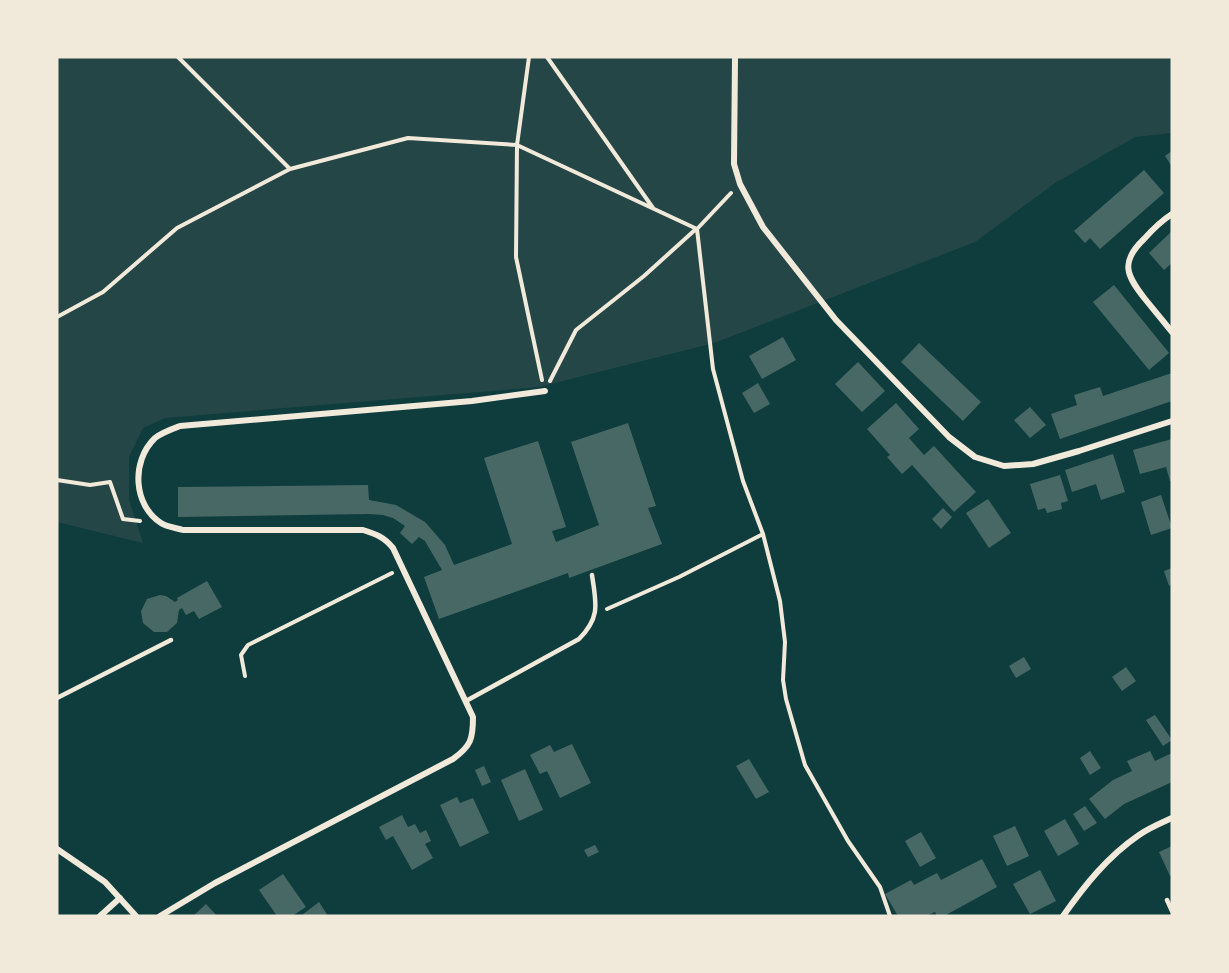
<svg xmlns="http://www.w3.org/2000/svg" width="1229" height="973" viewBox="0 0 1229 973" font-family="Helvetica,sans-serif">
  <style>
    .green { fill: #244646 }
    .building { fill: #486865 }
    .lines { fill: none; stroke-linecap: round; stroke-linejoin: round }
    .path { stroke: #f1e9da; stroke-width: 4 }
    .service { stroke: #f1e9da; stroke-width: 4.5 }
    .minor { stroke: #f1e9da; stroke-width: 6 }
  </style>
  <rect width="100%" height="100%" fill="#0f3d3e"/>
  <path class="green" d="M57,57H1172V133L1135,137L1055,183L975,242L714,343L539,387L165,418L143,428L129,457V500L143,543L57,522Z"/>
  <path class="building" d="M1172,151V167L1165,156Z
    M1144,170L1164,193L1100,249L1090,238L1085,243L1074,231Z
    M1172,231V263L1164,270L1149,253Z
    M1114,285L1169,353L1149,370L1093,302Z
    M783,337L796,360L762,379L749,356Z
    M919,343L981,402L963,421L901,362Z
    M858,362L885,391L862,412L835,384Z
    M1172,373V401L1060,439L1051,414L1077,405L1074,395L1100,387L1103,396Z
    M758,383L770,404L754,413L742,393Z
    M896,403L919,429L909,438L924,455L934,446L976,492L954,512L912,465L902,474L887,457L890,455L867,429Z
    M1030,407L1046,425L1030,438L1014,420Z
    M628,423L656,506L648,508L662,544L569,578L568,573L439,619L424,577L442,570L425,541L419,537L412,544L400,533L405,526L393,518L383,515L369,514L178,517V487L368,485L369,500L396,505L425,522L445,545L454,565L512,544L484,458L538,441L566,527L552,531L556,542L599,525L571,442Z
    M1172,439V481H1170L1166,467L1140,474L1133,450Z
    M1113,454L1125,492L1101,500L1096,484L1072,492L1065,470Z
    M1060,475L1068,501L1061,503L1062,509L1047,513L1045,508L1038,510L1030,484Z
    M1161,495L1172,528L1151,535L1141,502Z
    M988,499L1011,533L989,548L966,513Z
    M943,508L952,517L941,529L932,519Z
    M1172,568V584L1169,586L1164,571Z
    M207,581L222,607L199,619L194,611L186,615L182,608L179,610L177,623L167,632H154L143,623L141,611L147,599L160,595L166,596L175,602L178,600L177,598Z
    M1024,657L1031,669L1016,678L1009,666Z
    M1126,667L1136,681L1122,691L1112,677Z
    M1155,715L1172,740L1163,746L1146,720Z
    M572,744L591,783L560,798L547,771L540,774L530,755L550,745L554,752Z
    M1090,751L1101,768L1090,775L1080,758Z
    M1150,751L1155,761L1172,753V782L1124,804L1105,819L1089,799L1113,780L1132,771L1127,761Z
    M749,759L769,792L756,799L736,766Z
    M484,766L491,782L482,786L475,770Z
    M525,769L543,810L519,821L501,780Z
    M457,797L460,803L473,798L489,833L460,847L440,805Z
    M1085,806L1097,823L1084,831L1073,814Z
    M402,815L408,827L415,824L420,833L426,830L431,841L425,844L433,858L412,870L393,836L386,840L379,827Z
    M1065,819L1079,844L1058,856L1044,831Z
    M1015,826L1029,856L1007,866L993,836Z
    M921,832L936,858L920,867L905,841Z
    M595,845L599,852L588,857L584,850Z
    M1172,846V875L1170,876L1159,852Z
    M982,859L997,887L944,916H937L935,912L926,916H898L885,894L911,880L914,885L937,873L941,880Z
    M1040,870L1056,901L1030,914L1013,884Z
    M283,874L306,907L292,916H277L259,890Z
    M319,902L328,916H303L302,915Z
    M206,904L217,916H193Z"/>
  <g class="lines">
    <path class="path" d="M178,57L290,169
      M529,57L517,145L516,257L542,380
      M547,57L653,208
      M697,229L713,369L743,481L763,534L780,601L785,642L783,680L786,699L805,765L848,841L880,887L890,916
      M57,317L103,292L177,228L290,169L408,138L517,145L697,229L731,193
      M550,381L576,330L644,276L696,229
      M57,480L90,485L110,482L123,519L140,521
      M607,609L679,577L763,534
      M245,676L241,655L248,645L392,573"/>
    <path class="service" d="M57,698L171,640
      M466,701L579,639C601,617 596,603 592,575
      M1167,900L1172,911"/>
    <path class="minor" d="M735,57L734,164L740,184L763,227L836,320L949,437L975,457L1004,466L1033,464L1079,451L1172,421
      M1172,214C1161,221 1153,229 1144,239C1120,262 1126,275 1145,299C1154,310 1163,321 1172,332
      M57,849L105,882L136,916
      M100,916L120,898
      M160,916L215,883L453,759C471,746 473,739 473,717L393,548C384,537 376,534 363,530H183C177,528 167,527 161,523C133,505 131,461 155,438C161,433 172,429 180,426L472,401L545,391
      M1063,916C1085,885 1107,857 1139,835C1149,828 1161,823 1172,818"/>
  </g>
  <rect width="1229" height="973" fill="none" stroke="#f1e9da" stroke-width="117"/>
</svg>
